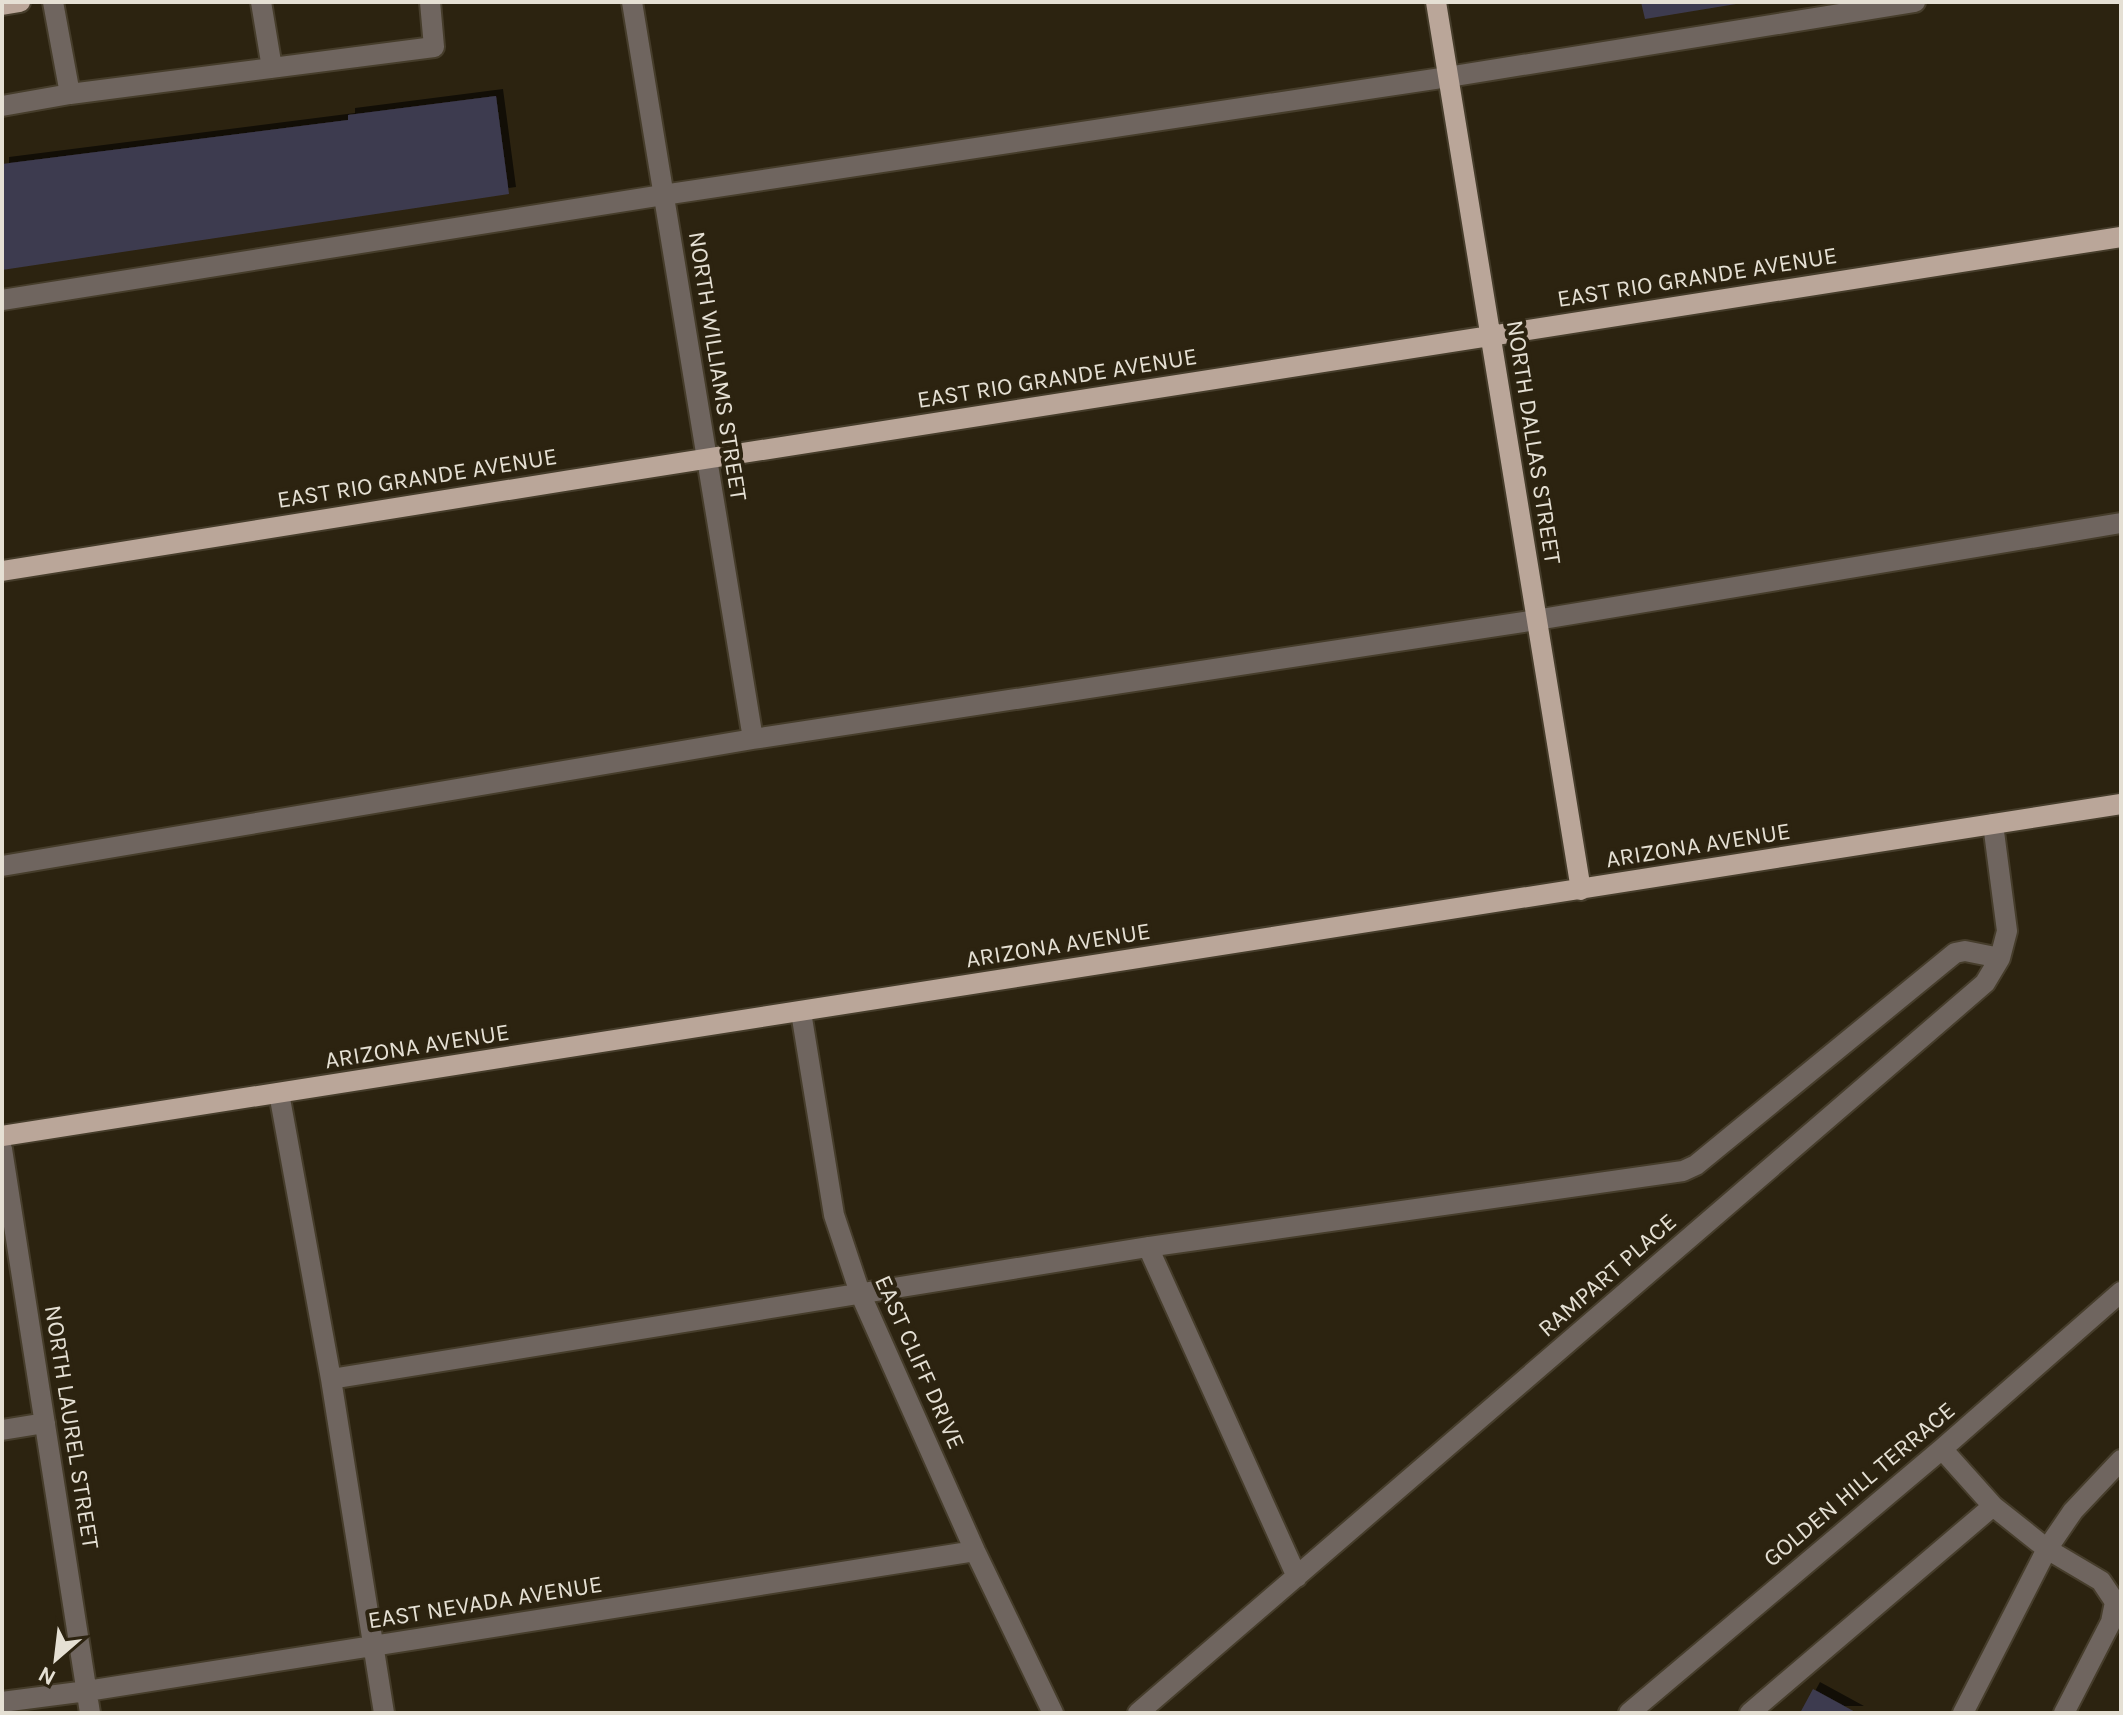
<svg xmlns="http://www.w3.org/2000/svg" width="2123" height="1715" viewBox="0 0 2123 1715" font-family="Karla,sans-serif">
  <style>
    .building { fill: #3e3b4f; filter: url(#shadow) }
    .lines { fill: none; stroke-linecap: round; stroke-linejoin: round }
    .minor-casing { stroke: #463d2b; stroke-width: 24 }
    .major-casing { stroke: #463d2b; stroke-width: 24 }
    .minor { stroke: #6f655f; stroke-width: 20 }
    .major { stroke: #baa699; stroke-width: 20 }
    .labels { text-anchor: middle; dominant-baseline: central; stroke-width: 8; stroke-linejoin: round; paint-order: stroke }
    .street-label { font-size: 24px; fill: #e5e0d4; stroke: #2c2310 }
  </style>
  <defs>
    <filter id="shadow"><feDropShadow dx="7" dy="-7" stdDeviation="0" flood-color="#0009"/></filter>
  </defs>
  <rect width="100%" height="100%" fill="#2c2310"/>
  <path class="building" d="M1641,2H1736V4L1645,19Z
    M496,96L509,194L2,270V164L348,120V115Z
    M1813,1689L1857,1713H1800Z"/>
  <g class="lines">
    <g class="minor-casing">
      <path id="minor" d="M53,2L70,94
        M261,2L272,68
        M632,2L753,739
        M2,106L70,94L434,47L430,2
        M2,300L663,195L1448,77L1915,2
        M2,866L753,739L1536,620L2121,523
        M801,1012L834,1215L860,1293L975,1551L1053,1713
        M279,1093L331,1379L384,1713
        M2,1149L90,1713
        M1148,1247L1297,1577
        M331,1379L1148,1247L1683,1171L1696,1165L1955,953L1965,951L2000,958
        M2,1430L45,1423
        M1942,1449L1993,1506L2047,1549L2101,1581L2115,1602L2111,1622L2064,1713
        M2,1702L87,1691L975,1551
        M1138,1713L1985,983L2000,958L2007,931L1993,824
        M1629,1713L1942,1449L2121,1292
        M1750,1713L1993,1506
        M1963,1713L2047,1549L2073,1511L2121,1460"/>
    </g>
    <g class="major-casing">
      <path id="major" d="M1436,2L1581,890
        M2,5L20,2
        M2,571C708,457 1415,347 2121,237
        M2,1136L2121,804"/>
    </g>
    <use href="#minor" class="minor"/>
    <use href="#major" class="major"/>
  </g>
  <g class="labels">
    <g class="street-label">
      <text transform="translate(1697 277) rotate(-9)">EAST RIO GRANDE AVENUE</text>
      <text transform="translate(718 366) rotate(81)">NORTH WILLIAMS STREET</text>
      <text transform="translate(1057 378) rotate(-9)">EAST RIO GRANDE AVENUE</text>
      <text transform="translate(1534 442) rotate(81)">NORTH DALLAS STREET</text>
      <text transform="translate(417 478) rotate(-9)">EAST RIO GRANDE AVENUE</text>
      <text transform="translate(1698 845) rotate(-9)">ARIZONA AVENUE</text>
      <text transform="translate(1058 945) rotate(-9)">ARIZONA AVENUE</text>
      <text transform="translate(417 1046) rotate(-9)">ARIZONA AVENUE</text>
      <text transform="translate(1607 1275) rotate(-41)">RAMPART PLACE</text>
      <text transform="translate(920 1362) rotate(66)">EAST CLIFF DRIVE</text>
      <text transform="translate(72 1427) rotate(81)">NORTH LAUREL STREET</text>
      <text transform="translate(1859 1484) rotate(-40)">GOLDEN HILL TERRACE</text>
      <text transform="translate(485 1602) rotate(-9)">EAST NEVADA AVENUE</text>
    </g>
  </g>
  <rect width="2123" height="1715" fill="none" stroke="#e5e0d4" stroke-width="8"/>
  <g transform="translate(56 1659) rotate(208)" stroke="#2c2310" stroke-width="6" paint-order="stroke">
  <path d="M0-6L14 30L0 20L-14 30Z" fill="#e5e0d4"/>
  <text y="-12" font-size="22" font-weight="bold" text-anchor="middle" fill="#e5e0d4">N</text>
  </g>
</svg>
